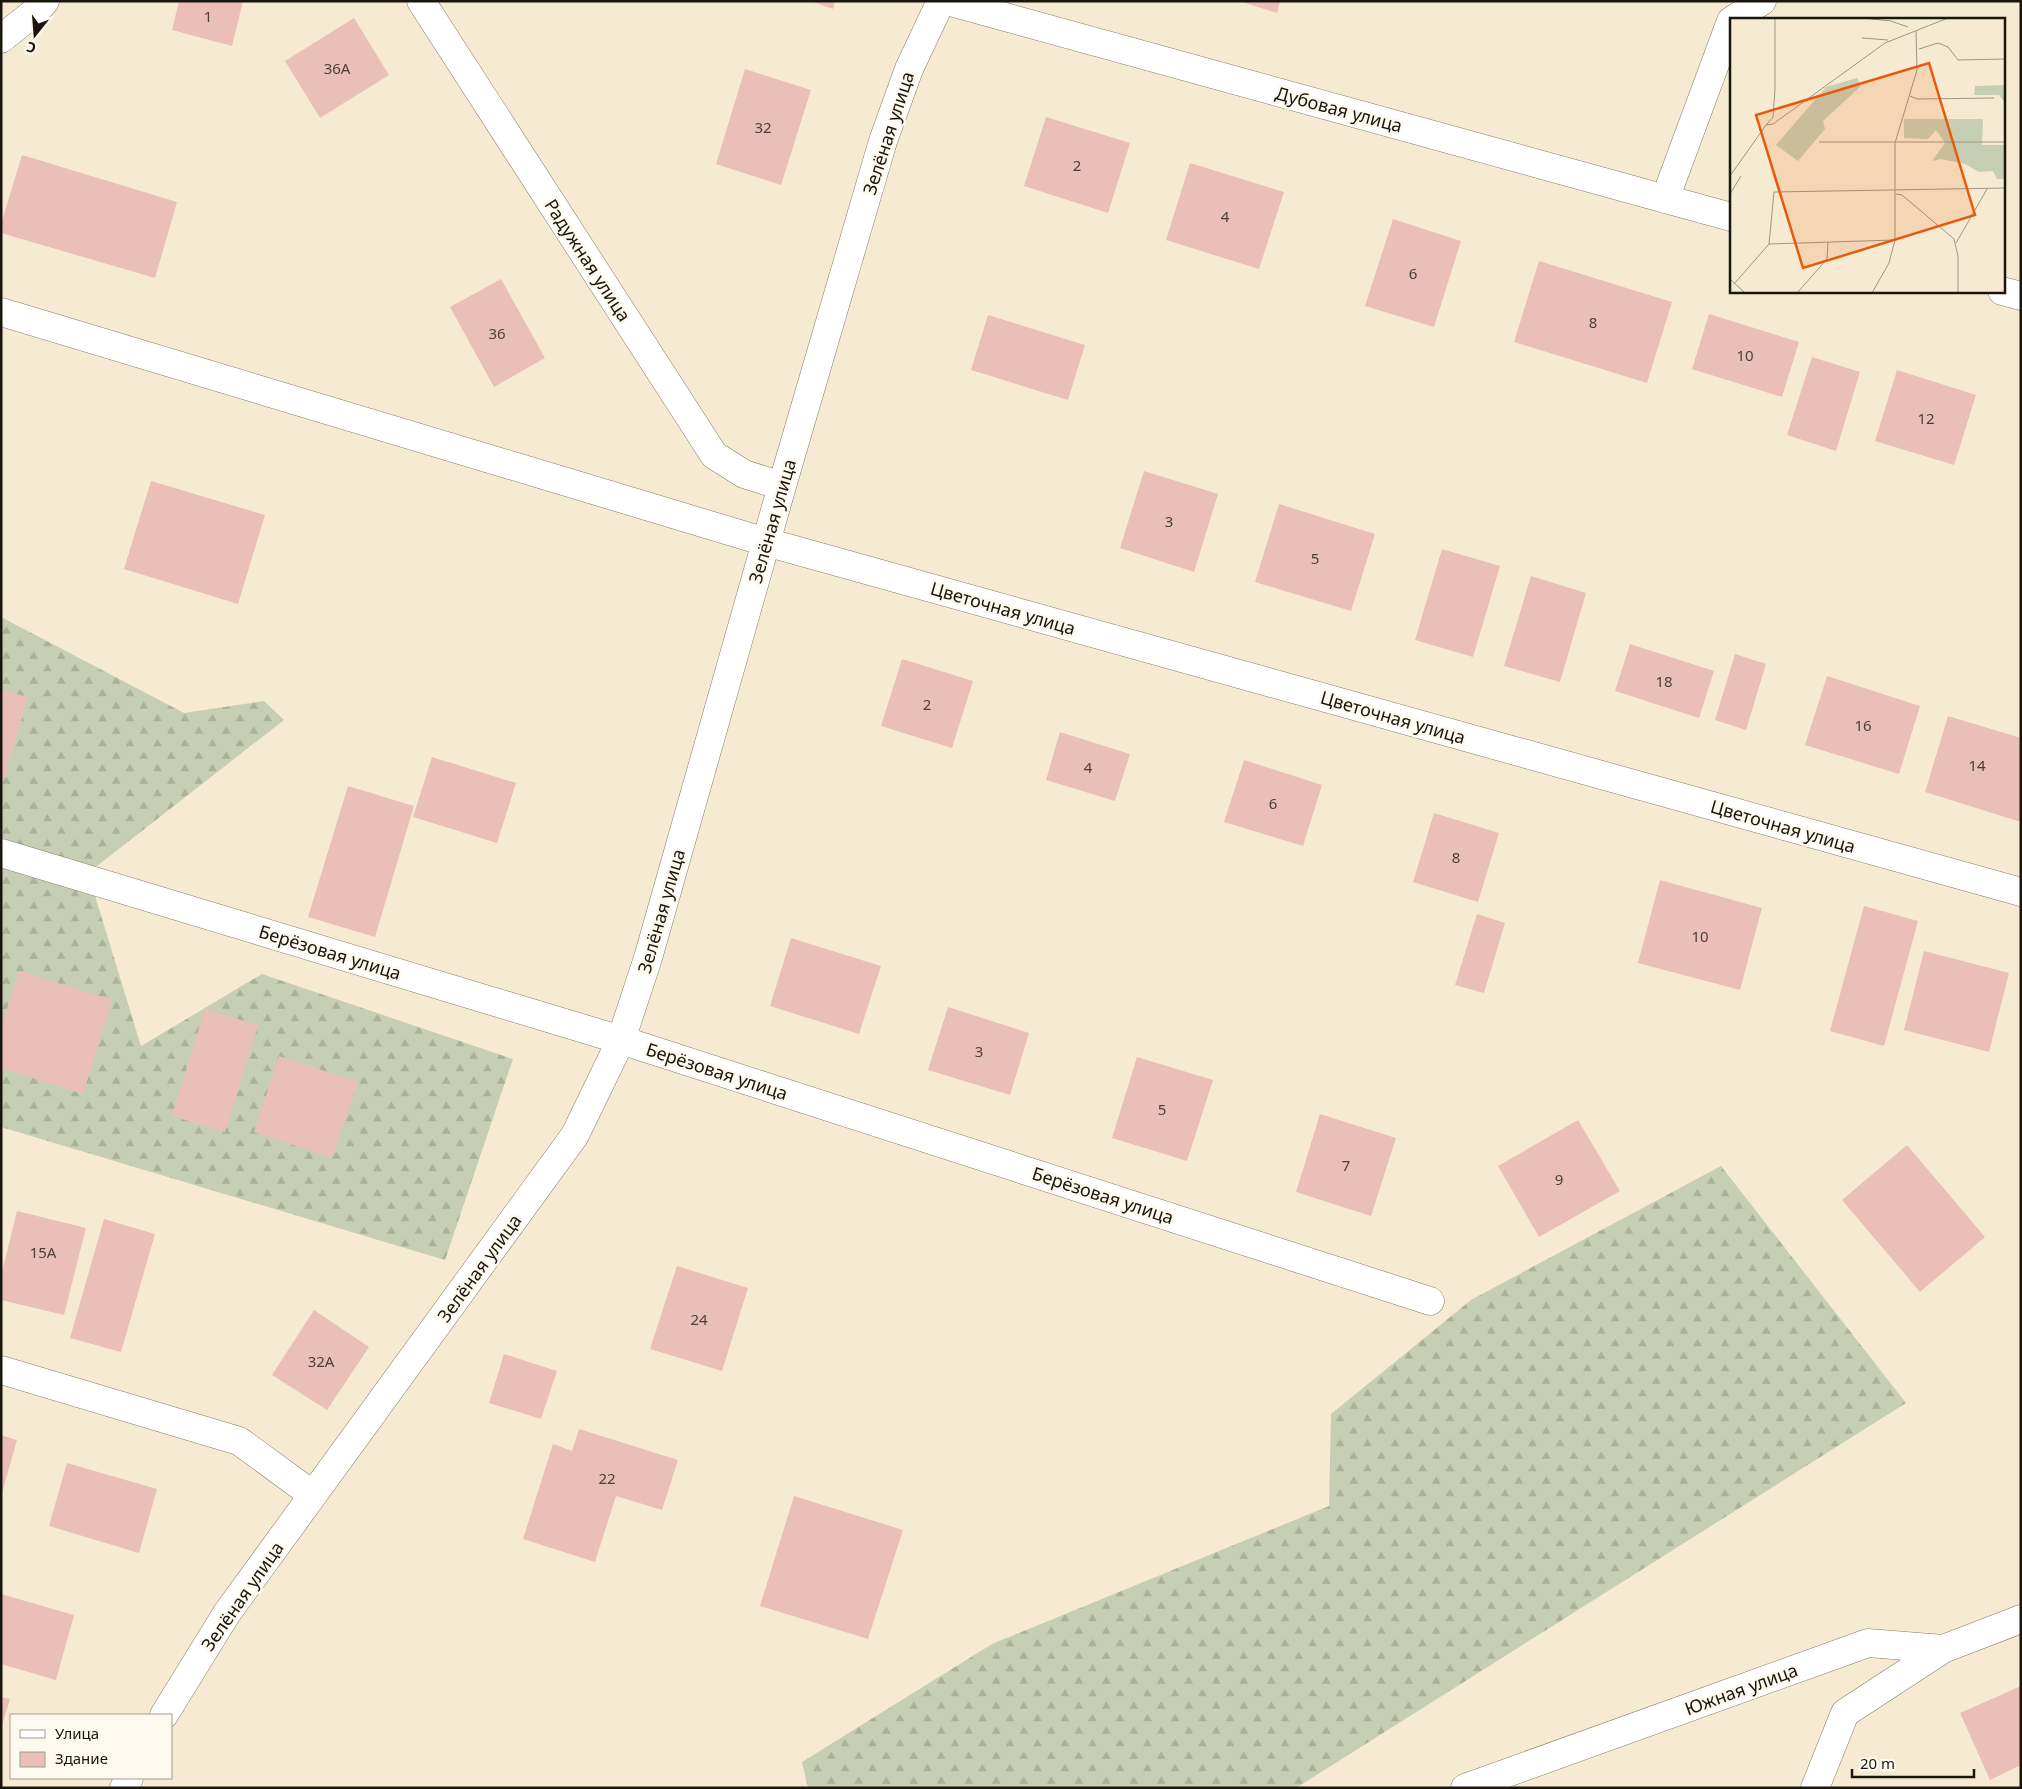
<svg xmlns="http://www.w3.org/2000/svg" width="2022" height="1789" viewBox="0 0 2022 1789" font-family="'Noto Sans',sans-serif">
  <style>
    .forest { fill: url(#forest-firs) }
    .building { fill: #eabfb8 }
    .lines { fill: none; stroke-linecap: round; stroke-linejoin: round }
    .minor-casing { stroke: #877d67; stroke-width: 29 }
    .minor { stroke: #fff; stroke-width: 28 }
    .labels { text-anchor: middle; dominant-baseline: central; stroke-width: 5; stroke-linejoin: round; paint-order: stroke }
    .number-label { font-size: 15px; fill: #4e4038 }
    .street-label { font-size: 18px; fill: #1a160d; stroke: #fdf9ef }
    .inset-road { fill: none; stroke: #9e9683; stroke-width: 1 }
    .view { fill: #e8590c; fill-opacity: 0.15; stroke: #e8590c; stroke-width: 2.5 }
    .inset-edge { fill: none; stroke: #1a160d; stroke-width: 2.5 }
  </style>
  <defs>
    <pattern id="forest-firs" width="22" height="20" patternUnits="userSpaceOnUse" patternTransform="scale(1.25)"><rect width="22" height="20" fill="#c6cfb3"/><path d="M5 1l3.5 6h-7zM16 11l3.5 6h-7z" fill="#aab199"/></pattern>
  </defs>
  <rect width="100%" height="100%" fill="#f6ebd2"/>
  <path class="forest" d="M1,617L184,713L264,701L284,720L88,873L141,1046L262,974L513,1059L445,1260L1,1127Z
    M1721,1166L1906,1403L1296,1788H808L802,1762L992,1644L1329,1506L1331,1414L1471,1300Z"/>
  <path class="building" d="M179,1H243L232,46L172,30Z
    M810,1H835L833,9Z
    M1239,1H1280L1277,13Z
    M354,18L389,75L320,118L285,61Z
    M745,69L811,90L781,185L716,164Z
    M1046,117L1130,143L1108,213L1024,186Z
    M22,155L177,202L155,278L1,233V224Z
    M1190,163L1284,192L1259,269L1166,240Z
    M1393,219L1461,241L1434,327L1365,306Z
    M1539,261L1672,302L1647,383L1514,342Z
    M501,279L545,358L494,387L450,307Z
    M1709,314L1799,342L1782,397L1692,369Z
    M988,315L1085,345L1068,400L971,370Z
    M1812,357L1860,372L1836,451L1787,435Z
    M1897,370L1976,395L1954,465L1875,441Z
    M1144,471L1218,494L1194,572L1120,548Z
    M151,481L265,515L238,604L124,569Z
    M1279,504L1375,534L1351,611L1255,582Z
    M1442,549L1500,566L1473,657L1415,640Z
    M1531,576L1586,593L1560,682L1504,666Z
    M1630,644L1714,671L1699,718L1615,691Z
    M1735,654L1766,664L1746,730L1715,720Z
    M902,659L973,681L952,748L881,726Z
    M1827,676L1920,706L1899,774L1805,745Z
    M1,690L28,697L4,780L1,779Z
    M1948,716L2021,738V822L1925,792Z
    M1060,732L1130,754L1115,801L1046,780Z
    M432,757L516,783L497,843L413,817Z
    M1244,760L1322,785L1303,846L1224,822Z
    M348,786L414,806L375,937L308,917Z
    M1434,813L1499,833L1478,902L1413,882Z
    M1660,880L1762,908L1740,990L1638,963Z
    M1864,906L1918,921L1884,1046L1830,1031Z
    M1477,914L1505,923L1484,993L1455,985Z
    M791,938L881,966L859,1034L770,1006Z
    M1924,951L2009,973L1989,1052L1904,1030Z
    M19,971L112,1000L83,1094L1,1068V1028Z
    M948,1007L1029,1033L1010,1095L928,1070Z
    M205,1009L258,1025L225,1132L172,1116Z
    M279,1056L358,1082L332,1158L254,1132Z
    M1137,1057L1213,1080L1187,1161L1112,1138Z
    M1320,1114L1396,1138L1371,1216L1296,1192Z
    M1578,1120L1620,1191L1539,1237L1498,1166Z
    M1907,1145L1985,1237L1920,1292L1842,1200Z
    M17,1211L86,1228L64,1315L1,1300V1276Z
    M104,1219L155,1234L121,1352L70,1338Z
    M677,1266L748,1288L722,1371L650,1349Z
    M314,1310L369,1347L327,1410L272,1375Z
    M504,1354L557,1371L541,1419L489,1403Z
    M579,1429L678,1460L662,1510L616,1496L595,1562L523,1539L553,1444L572,1451Z
    M1,1435L17,1440L2,1493H1Z
    M67,1463L157,1489L139,1553L49,1526Z
    M794,1496L903,1530L868,1639L760,1606Z
    M1,1594L74,1615L56,1680L1,1664Z
    M2021,1686V1765L1990,1780L1960,1713Z
    M1,1697L10,1699L2,1725H1Z"/>
  <g class="lines">
    <g class="minor-casing">
      <path id="minor" d="M421,1L714,455L744,474L782,486
        M947,1L1731,217
        M1734,19L1762,1
        M1,39L37,10L45,1
        M1665,199L1731,21
        M2002,291L2021,296
        M1,312L766,542L2021,892
        M1,853L621,1040L1430,1301
        M1,1370L239,1441L313,1495
        M164,1715L227,1613L575,1135L621,1040L648,958L782,486L883,141L909,69L941,1
        M124,1788L129,1778
        M1465,1788L1868,1643L1943,1649L2021,1619
        M1815,1788L1845,1713L1943,1649"/>
    </g>
    <use href="#minor" class="minor"/>
  </g>
  <g class="labels">
    <g class="number-label">
      <text x="208" y="16">1</text>
      <text x="337" y="68">36А</text>
      <text x="763" y="127">32</text>
      <text x="1077" y="165">2</text>
      <text x="1225" y="216">4</text>
      <text x="1413" y="273">6</text>
      <text x="1593" y="322">8</text>
      <text x="497" y="333">36</text>
      <text x="1745" y="355">10</text>
      <text x="1926" y="418">12</text>
      <text x="1169" y="521">3</text>
      <text x="1315" y="558">5</text>
      <text x="1664" y="681">18</text>
      <text x="927" y="704">2</text>
      <text x="1863" y="725">16</text>
      <text x="1977" y="765">14</text>
      <text x="1088" y="767">4</text>
      <text x="1273" y="803">6</text>
      <text x="1456" y="857">8</text>
      <text x="1700" y="936">10</text>
      <text x="979" y="1051">3</text>
      <text x="1162" y="1109">5</text>
      <text x="1346" y="1165">7</text>
      <text x="1559" y="1179">9</text>
      <text x="43" y="1252">15А</text>
      <text x="699" y="1319">24</text>
      <text x="321" y="1361">32А</text>
      <text x="607" y="1478">22</text>
    </g>
    <g class="street-label">
      <text transform="translate(1339 109) rotate(15)">Дубовая улица</text>
      <text transform="translate(888 133) rotate(-72)">Зелёная улица</text>
      <text transform="translate(588 260) rotate(57)">Радужная улица</text>
      <text transform="translate(772 521) rotate(-74)">Зелёная улица</text>
      <text transform="translate(1003 608) rotate(16)">Цветочная улица</text>
      <text transform="translate(1393 717) rotate(16)">Цветочная улица</text>
      <text transform="translate(1783 826) rotate(16)">Цветочная улица</text>
      <text transform="translate(661 911) rotate(-74)">Зелёная улица</text>
      <text transform="translate(330 952) rotate(17)">Берёзовая улица</text>
      <text transform="translate(717 1071) rotate(18)">Берёзовая улица</text>
      <text transform="translate(1103 1195) rotate(18)">Берёзовая улица</text>
      <text transform="translate(479 1268) rotate(-54)">Зелёная улица</text>
      <text transform="translate(242 1596) rotate(-55)">Зелёная улица</text>
      <text transform="translate(1741 1689) rotate(-20)">Южная улица</text>
    </g>
  </g>
  <g transform="translate(1730 18)">
    <rect width="275" height="275" fill="#f6ebd2"/>
    <path d="M127,60L131,68L93,103L95,111L68,143L46,127L96,69ZM275,67V85L269,77H244L245,68ZM174,101H253L252,127H275V161H267L263,153L249,154L235,146L211,141L202,143L215,125L206,112L198,121L174,120Z" fill="#c6cfb3"/>
    <path class="inset-road" d="M132,0L161,3L178,9M132,20L158,22M189,31L208,25L218,29L228,42L275,41M180,78L187,81L264,80M36,107L43,99L45,71V0M89,124H275M0,158L36,107L43,106L155,25L218,0M0,176L11,158M166,176L172,177L224,221L228,238V275M226,225L257,171M39,226L44,174L275,170M39,226L165,222M0,261L15,275M4,266L39,226M67,275L97,241L98,224M142,275L159,245L165,222V125L187,52L186,13"/>
    <path class="view" d="M199,45L245,197L73,250L26,97Z"/>
    <rect width="275" height="275" class="inset-edge"/>
  </g>
  <rect width="2022" height="1789" fill="none" stroke="#1a160d" stroke-width="5"/>
  <rect x="10" y="1714" width="162" height="65" fill="#fdf9ef" stroke="#a29e95"/>
  <rect x="20" y="1730" width="25" height="8" fill="#ffffff" stroke="#a29e95"/>
  <text x="55" y="1739" font-size="15" fill="#1a160d">Улица</text>
  <rect x="20" y="1752" width="25" height="15" fill="#eabfb8" stroke="#a29e95"/>
  <text x="55" y="1764" font-size="15" fill="#1a160d">Здание</text>
  <g transform="translate(35 35) rotate(197)" stroke="#fdf9ef" stroke-width="4" paint-order="stroke">
  <path d="M0-4L9 19L0 12L-9 19Z" fill="#1a160d"/>
  <text y="-8" font-size="14" font-weight="bold" text-anchor="middle" fill="#1a160d">С</text>
  </g>
  <path d="M1852 1769v8h122v-8" fill="none" stroke="#1a160d" stroke-width="2.5"/>
  <text x="1860" y="1769" font-size="15" fill="#1a160d" stroke="#fdf9ef" stroke-width="4" paint-order="stroke">20 m</text>
</svg>
